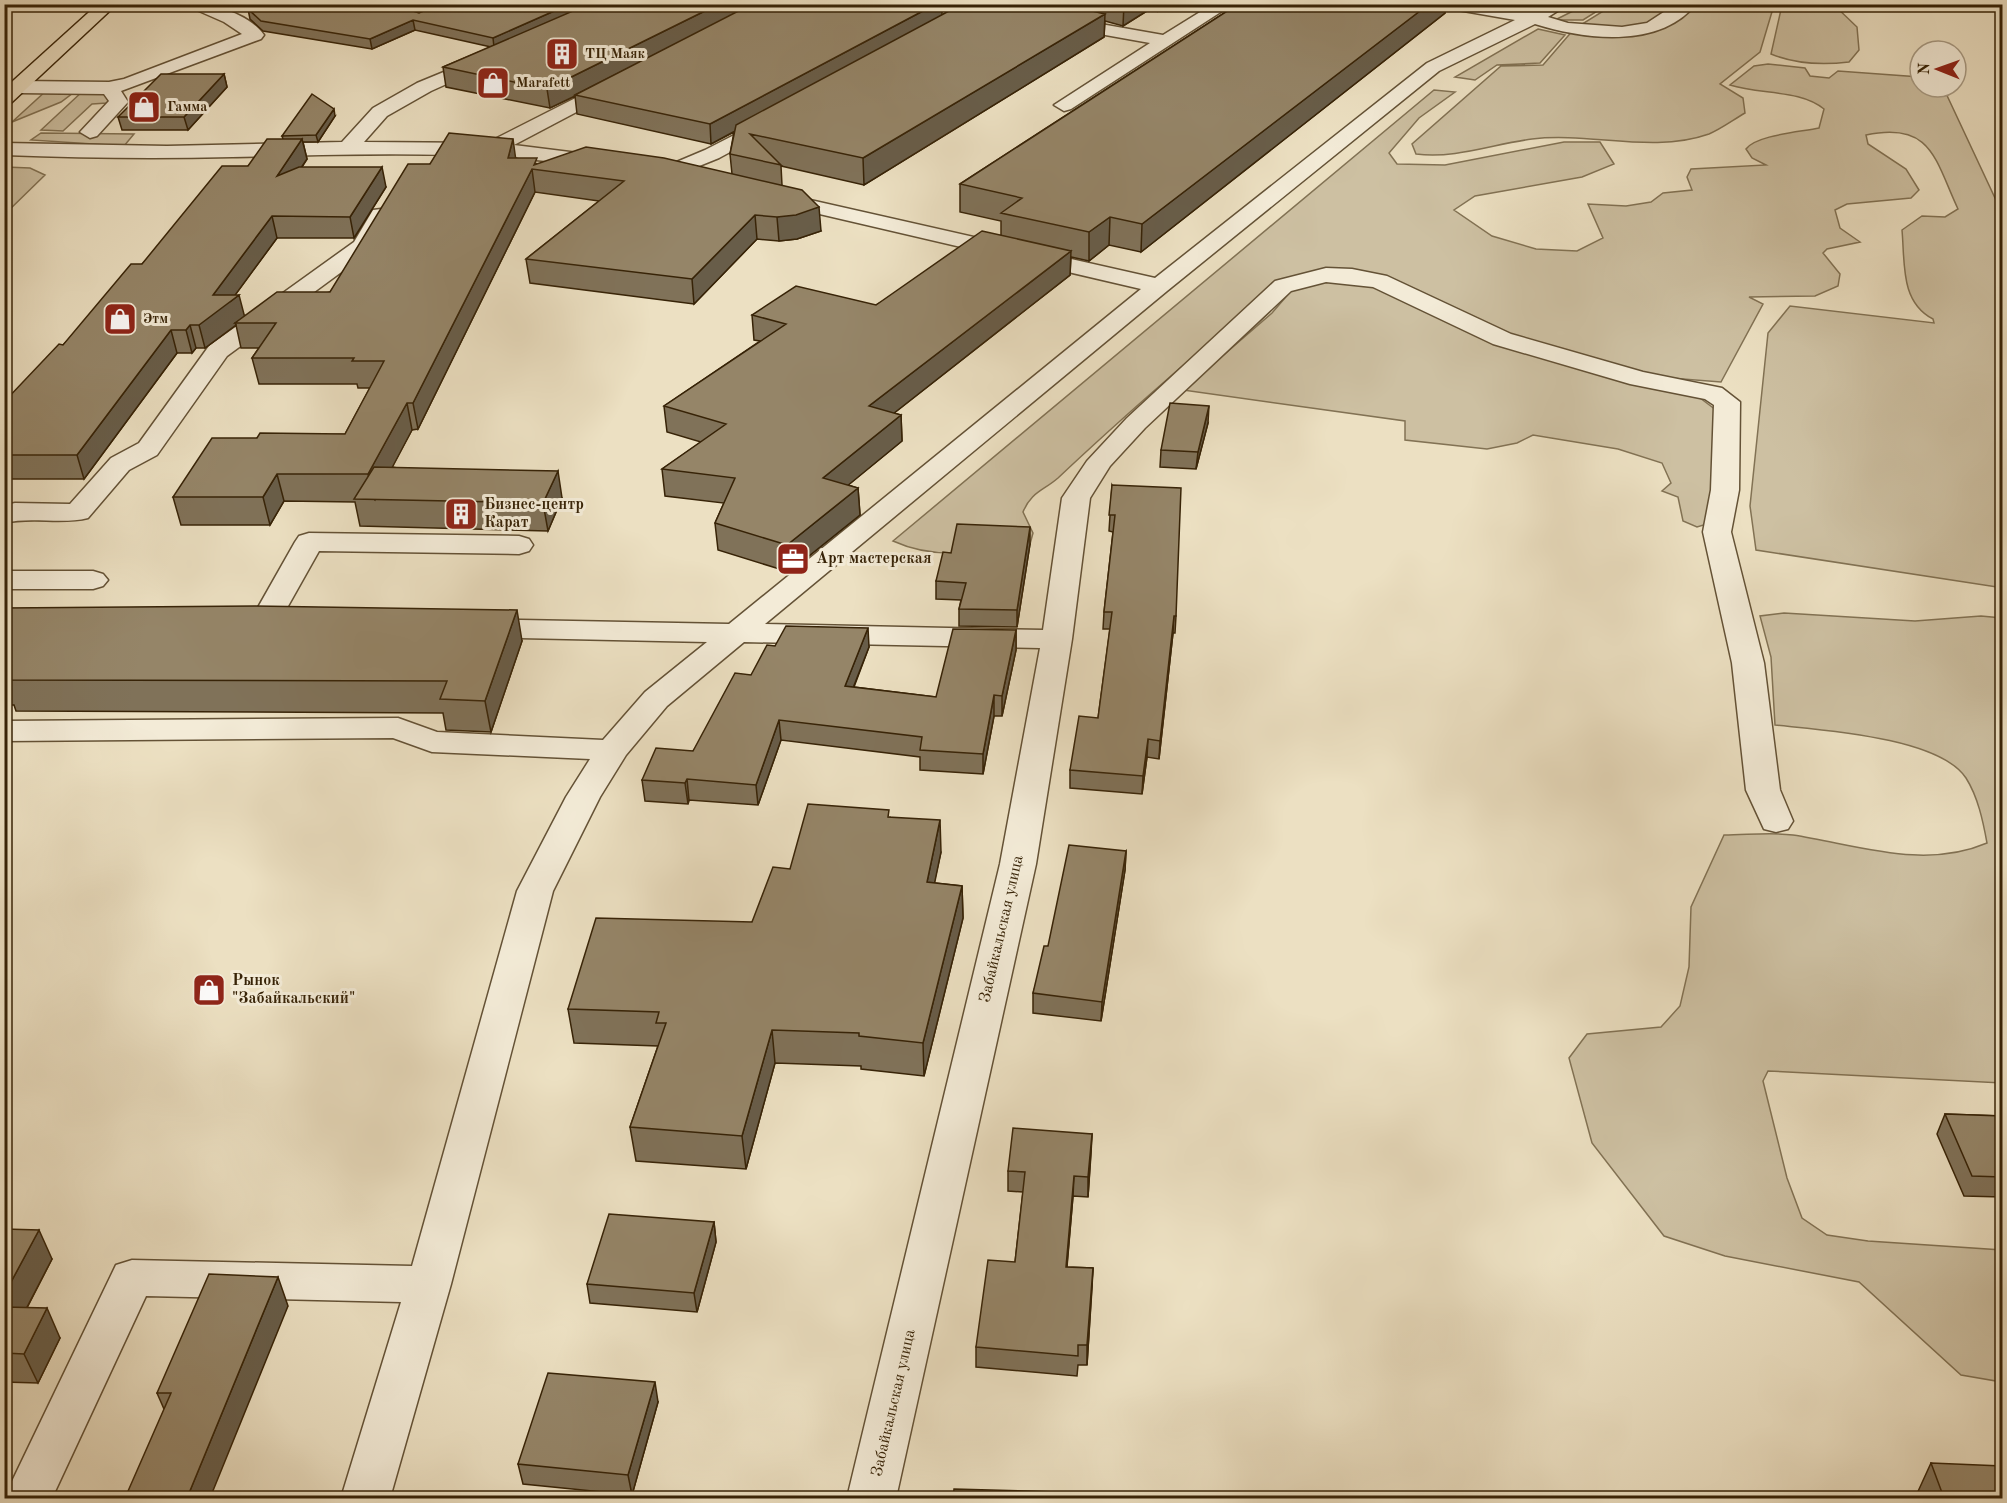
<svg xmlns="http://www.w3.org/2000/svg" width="2007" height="1503" viewBox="0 0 2007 1503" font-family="'Old Standard TT',serif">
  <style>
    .green { fill: #cdc0a2; stroke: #827254; stroke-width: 1.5 }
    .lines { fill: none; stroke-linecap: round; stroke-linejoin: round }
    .minor-casing { stroke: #645236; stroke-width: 3 }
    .major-casing { stroke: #372307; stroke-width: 3 }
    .minor { fill: #f3ebd7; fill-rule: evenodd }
    .major { fill: #ece0c2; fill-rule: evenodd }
    .wall { fill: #807259; stroke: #372307; stroke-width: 1.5 }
    .shaded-wall { fill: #685d49; stroke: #372307; stroke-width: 1.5 }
    .building { fill: #958568; stroke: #372307; stroke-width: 1.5 }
    .labels { text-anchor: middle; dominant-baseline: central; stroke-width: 6; stroke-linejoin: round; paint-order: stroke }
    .far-poi-label { font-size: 14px; font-weight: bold; fill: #372307; stroke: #f3ebd7; text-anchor: start }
    .poi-label { font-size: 16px; font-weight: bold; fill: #372307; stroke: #f3ebd7; text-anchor: start }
    .street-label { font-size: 16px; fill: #372307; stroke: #f3ebd7 }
  </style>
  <rect width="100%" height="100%" fill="#ece0c2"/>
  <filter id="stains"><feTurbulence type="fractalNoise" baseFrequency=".00333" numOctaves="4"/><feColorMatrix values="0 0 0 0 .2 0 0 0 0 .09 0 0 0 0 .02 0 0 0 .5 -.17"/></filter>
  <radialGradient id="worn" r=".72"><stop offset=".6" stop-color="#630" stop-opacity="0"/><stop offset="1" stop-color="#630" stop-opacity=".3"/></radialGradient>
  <path class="green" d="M1585,5H1607L1583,20H1555Z
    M1613,5H1774L1760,52L1720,84L1743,98L1745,113C1733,120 1721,129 1709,134C1652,154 1591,132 1532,139C1493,144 1456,159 1416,154L1412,144L1501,66L1543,65L1574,29Z
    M1782,5H1834L1857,27L1859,50L1849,62C1823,65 1795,64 1771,54Z
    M1538,29L1565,35L1540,63L1497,65L1475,80L1455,77Z
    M1768,64L1805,68L1810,76L1829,78L1838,71L1920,77V87H1943L2002,213V542H2000L2002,549V585L1997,587L1756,550L1750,506L1768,333L1790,306L1934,323L1933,319C1900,302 1905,263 1902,230L1922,216L1945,217L1958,209C1935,160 1932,121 1866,135L1868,144L1906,169L1919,190L1911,198L1847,204L1835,210L1840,228L1860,242L1827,249L1823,253L1840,274L1838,286L1815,296L1749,297L1763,304L1721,382L1657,377L1557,351L1338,270C1315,270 1297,273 1277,285C1203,348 1129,411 1058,478C1043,491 1031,492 1023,512L1033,533L1030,544C983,551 939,562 893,541L1434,90L1455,92L1419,118L1389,153L1397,164L1445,165L1564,142H1600L1614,164L1582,177L1475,196L1454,210L1492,236L1536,249L1577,251L1603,238L1588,204L1626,206L1651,202L1663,193L1692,190L1687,177L1691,169L1766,165L1752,158L1746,149C1756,135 1801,132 1819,128L1824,109C1800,89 1760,95 1730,85L1754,66Z
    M47,90H77L61,102L12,122Z
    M84,90L104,93L109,101L107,103L92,104L63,131L41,130Z
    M41,133L134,134L124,146L31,140Z
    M5,167L30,168L45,175L5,214Z
    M1359,279L1424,306L1696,395L1716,410L1715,482L1707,524L1697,527L1683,521L1678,497L1662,491L1671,483L1662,463L1618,449L1533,435L1517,443L1487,449L1405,440V421L1183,390L1272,313L1291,291L1303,284Z
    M1784,613L1915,621L1981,616L2002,618V1083L1768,1071L1763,1081L1787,1178L1802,1218L1827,1235L1868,1241L2002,1250V1382L1961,1375L1859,1282L1725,1256L1664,1236L1592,1143L1569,1058L1587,1034L1661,1027L1680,1006L1689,967L1691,907L1724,835C1747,835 1771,832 1793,835C1858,845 1924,870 1987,843C1983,821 1978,797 1966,778C1939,737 1821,730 1775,725L1771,657L1760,616Z"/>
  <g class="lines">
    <g class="minor-casing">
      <path id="minor" d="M183,4C211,4 246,11 264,35L261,39L121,91L128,102L97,136L90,138L80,132L109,101L104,94L19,93L10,87L19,81L109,82L124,79L242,34L224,22Z
        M1213,4H1233L1071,109L1064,111L1054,105L1150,43L1055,26L1052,22L1055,18L1061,17L1163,35Z
        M1444,4H1485L1531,12L1547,4H1569L1548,17L1568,23L1622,27L1647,23L1676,4H1696C1659,50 1583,39 1535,24L1439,71L1167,291L765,624L1043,630L1062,498L1087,461L1127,418L1275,281L1326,268L1352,269L1387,276L1511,334L1643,372L1722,388L1740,402L1739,490L1731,532L1764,663L1780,790L1793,821L1788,829L1776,832L1764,829L1746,790L1732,663L1703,532L1711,490L1714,405L1705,399L1630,384L1493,344L1373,287L1326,282L1291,291L1145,428L1110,466L1090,498L1072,639L1036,864L896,1498H847L1000,864L1040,648L744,642L667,706L626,755L600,797L553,891L451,1284L390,1498H341L401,1302L146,1296L52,1498H4L116,1265L132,1260L412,1266L517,891L566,797L590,759L432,752L393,738L4,741V721L398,718L437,732L603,740L645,692L707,642L474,637L463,634L459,628L463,622L474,619L729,624L1141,289L768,202L764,198L768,194L775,192L1155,278L1427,63L1515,20L1452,9Z
        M485,55L494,60L491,64L431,91L387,116L364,142L487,143L615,78L622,80L624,84L622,88L514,145L610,157L617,159L620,163L617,167L610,169C484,149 359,154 232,157C156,159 80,158 4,155V143L167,146L342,142L373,108L417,83Z
        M773,115L780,117L783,121L780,125L719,158L667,179L660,177L657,173L660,169L705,150Z
        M381,209L389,210L392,215L370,251L227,356L157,455L129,470L88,518C61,525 32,516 4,523L5,505L15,503L70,504L111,458L139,443L209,346L354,242L373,210Z
        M309,533L519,536L529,539L533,545L529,551L519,554L319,551L274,631L263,634L252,631L248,625L295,542L299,536Z
        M4,571H93L103,574L108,580L103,586L93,589H4Z"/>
    </g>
    <g class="major-casing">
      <path id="major" d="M98,4H117L11,103L4,105V89Z"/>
    </g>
    <use href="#minor" class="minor"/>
    <use href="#major" class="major"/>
  </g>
  <path class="wall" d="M441,4H582V7L942,15L962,4H1168L1158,11L1150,9L1123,26L1105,21L1104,37L864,185L781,166L782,185L821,231L797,239L779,241L757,239L694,304L530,283L526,259L599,201L535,192L418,429L412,430L392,467L562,498L548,531L360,526L355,502L284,501L270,525H181L173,497L257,438L345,434L370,388H358L357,384H259L252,358L259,348H241L236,325L205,348H196L192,353H177L84,479H4V402L63,345L142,264L248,166L283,139L282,136L335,116L318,142H303L307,159L302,167L386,187L354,238H277L235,295L244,316L330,292L430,164L516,158L538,164L732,174L730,154L734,132L711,144L577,114L575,96L550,108L446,87L443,67L491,47L415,30L372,49L263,31L250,19L248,9L419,13Z
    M1238,4H1446L1445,13L1141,252L1109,245L1089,261L1071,257L1070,275L894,413L901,415L902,441L848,485L858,488L860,515L789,572L718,550L715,523L724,503L665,496L662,469L701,442L667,432L664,406L760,341L754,340L752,315L876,305L1001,235V221L960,212V184Z
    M224,74L227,87L188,130H122L118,117Z
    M1208,423L1196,469L1160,467L1161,450Z
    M1112,485L1176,616L1175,633H1173L1159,759L1147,757L1142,794L1070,788V770L1098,718L1110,629H1103L1104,612L1113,532L1109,531Z
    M1030,544L1017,627L959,626V609L961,600L936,599V581L951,553Z
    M4,608L522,641L491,732L446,730L443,713L16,711L14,705H4Z
    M1016,630V650L1002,716H994L983,774L920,770V757L781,740L758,805L689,800L688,804L645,801L642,780L693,751L751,675L775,646L869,647L854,687L936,697Z
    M890,817L941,852L934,883L962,886L963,918L924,1076L861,1069V1066L775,1063L746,1169L636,1161L630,1127L658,1046L574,1043L568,1009L752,922L790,869Z
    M1126,851L1125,870L1101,1021L1033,1013V993L1048,946Z
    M1945,1114L2002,1116V1197L1964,1196L1937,1134Z
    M1092,1134L1088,1197L1073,1196L1067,1267L1093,1268L1087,1365H1078L1077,1376L976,1367V1347L1015,1262L1023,1192L1008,1191V1171Z
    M714,1222L716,1242L697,1312L590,1303L587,1284Z
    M4,1229L52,1259L27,1308L60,1338L38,1383L4,1382Z
    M288,1306L164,1409L157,1393Z
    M658,1402L632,1495L523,1484L518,1464Z
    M1931,1463L2002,1498H1915Z"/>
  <path class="shaded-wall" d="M570,4H582L583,9L494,47L493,38Z
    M719,4H756L575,95V96L550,108L547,89Z
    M936,4H942V19L711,144L710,124Z
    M1124,4H1150V9L1123,26Z
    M1158,4H1168L1158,11Z
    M1429,4H1446L1445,13L1141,252L1142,224Z
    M1105,14L1104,37L864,185L863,158Z
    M413,20L415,30L372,49L370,39Z
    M224,74L227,87L188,130L184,117Z
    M334,109L335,116L318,142L316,135Z
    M302,139L307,159L282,196L277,176Z
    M513,139L516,161L508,158Z
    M382,167L386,187L354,238L350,217Z
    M532,169L535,192L418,429L413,403Z
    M819,207L821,231L797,239L779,241L777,217Z
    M755,215L757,239L694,304L692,279Z
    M272,216L277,238L230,302L239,295L245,318L235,323L236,325L205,348L199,325L213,295Z
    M1110,217L1109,245L1089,261V232Z
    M1071,251L1070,275L870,432L869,406Z
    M190,325L196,348L192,353L186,330Z
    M171,330L177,353L84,479L77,455Z
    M407,403L412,430L375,500L374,499L368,474Z
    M1209,406L1208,423L1196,469L1198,452Z
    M901,415L902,441L824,505L823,478Z
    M558,471L562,498L548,531L543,503Z
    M277,474L284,501L270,525L263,497Z
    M858,488L860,515L789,572L787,545Z
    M1030,527V544L1017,627V610Z
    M517,610L522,641L491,732L485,701Z
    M1174,616L1173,633L1159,759L1160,741Z
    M868,628L869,647L846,706L845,686Z
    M1016,630V650L1002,716V696Z
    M994,695V716L983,774V754Z
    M779,720L781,740L758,805L756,785Z
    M1148,739L1147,757L1142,794L1143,776Z
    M687,779L689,800L688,804L685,783Z
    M940,820L941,852L928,915L927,882Z
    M1126,851L1125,870L1101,1021L1102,1002Z
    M962,886L963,918L924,1076L923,1043Z
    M772,1030L775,1063L746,1169L742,1136Z
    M1092,1134L1091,1154L1088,1197V1177Z
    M1074,1176L1073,1196L1065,1287L1066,1267Z
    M714,1222L716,1242L697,1312L694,1293Z
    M39,1230L52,1259L12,1336L4,1320V1295Z
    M1093,1268L1092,1288L1087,1365V1345Z
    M278,1277L288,1306L210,1498H187Z
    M47,1308L60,1338L38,1383L24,1354Z
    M655,1382L658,1402L632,1495L628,1475Z"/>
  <path class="building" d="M266,4H391L419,13L441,4H570L493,38L413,20L370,39L261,21L248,9Z
    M589,4H719L547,89L443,67Z
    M752,4H936L710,124L575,95Z
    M962,4H1062L1105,14L863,158L750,134L781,165L730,154L736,125Z
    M1238,4H1429L1142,224L1110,217L1089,232L1001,213L1022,198L960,184Z
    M161,74H224L184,117H118Z
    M312,94L334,109L316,135L282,136Z
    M449,133L513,139L508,158H537L534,165L586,147L664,158L802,190L819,207L796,215L777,217L755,215L692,279L526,259L624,181L532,169L413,403H407L368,474H277L263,497H173L212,438H257L260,433L345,434L384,361H352L354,358H252L276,323H235L277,292H330L408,164H430Z
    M267,139H302L277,176L299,167H382L350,217L272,216L213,295H239L199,325H190L186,330H171L77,455H4V402L59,344L63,345L131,264H142L222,166H248Z
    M982,231L1071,251L869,406L901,415L823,478L858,488L787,545L715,523L735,478L662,469L726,424L664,406L786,324L752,315L796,286L876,305Z
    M1170,403L1209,406L1198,452L1161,450Z
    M374,467L558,471L543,503L354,499Z
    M1112,485L1181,488L1176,616H1174L1160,741L1148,739L1143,776L1070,770L1079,716L1098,718L1112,612H1104L1115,515H1109Z
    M957,524L1030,527L1017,610L959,609L966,583L936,581L943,552L951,553Z
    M255,606L517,610L485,701L440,699L447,681L5,680L9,674H4V608Z
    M786,626L868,628L845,686L936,697L953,629L1016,630L1002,696L994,695L983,754L920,750L922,737L779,720L756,785L687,779L685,783L642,780L656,748L693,751L735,673L751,675L767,645L775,646Z
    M808,804L889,810L888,817L940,820L927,882L962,886L923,1043L859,1036V1033L772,1030L742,1136L630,1127L666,1023H656L659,1012L568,1009L596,918L752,922L773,867L790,869Z
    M1069,845L1126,851L1102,1002L1033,993L1044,946H1048Z
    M1945,1114L2002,1116V1177L1972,1176Z
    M1013,1128L1092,1134L1088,1177L1074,1176L1066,1267L1093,1268L1087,1345H1078V1356L976,1347L988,1260L1015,1262L1025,1172L1008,1171Z
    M609,1214L714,1222L694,1293L587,1284Z
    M4,1229L39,1230L4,1295Z
    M209,1274L278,1277L187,1498H125L171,1393H157Z
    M4,1307L47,1308L24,1354L4,1353Z
    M548,1373L655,1382L628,1475L518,1464Z
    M1931,1463L2002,1466V1498H1944Z
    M954,1489L1058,1492V1498H953Z"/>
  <defs>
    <g id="building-square" transform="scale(1.725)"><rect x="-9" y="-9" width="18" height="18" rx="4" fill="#8f2418" stroke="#f3ebd7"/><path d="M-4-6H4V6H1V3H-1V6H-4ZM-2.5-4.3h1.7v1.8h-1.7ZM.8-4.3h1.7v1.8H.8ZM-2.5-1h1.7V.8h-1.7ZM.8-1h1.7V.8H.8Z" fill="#fff"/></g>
    <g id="shop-square" transform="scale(1.725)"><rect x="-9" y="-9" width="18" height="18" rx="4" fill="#8f2418" stroke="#f3ebd7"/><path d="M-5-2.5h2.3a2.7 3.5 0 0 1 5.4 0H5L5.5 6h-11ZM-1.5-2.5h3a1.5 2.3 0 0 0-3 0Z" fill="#fff"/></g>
    <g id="office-square" transform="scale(1.725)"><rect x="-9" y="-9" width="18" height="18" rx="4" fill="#8f2418" stroke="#f3ebd7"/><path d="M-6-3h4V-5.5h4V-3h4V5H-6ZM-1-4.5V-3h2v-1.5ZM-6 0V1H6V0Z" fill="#fff"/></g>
  </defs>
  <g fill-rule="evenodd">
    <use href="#building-square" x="562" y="54"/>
    <use href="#shop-square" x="493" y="83"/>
    <use href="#shop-square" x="144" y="107"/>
    <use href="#shop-square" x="120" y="319"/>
    <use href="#building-square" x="461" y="514"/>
    <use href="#office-square" x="793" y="559"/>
    <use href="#shop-square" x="209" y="990"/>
  </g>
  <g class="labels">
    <g class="far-poi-label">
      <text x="585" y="54">ТЦ Маяк</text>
      <text x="516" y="83">Marafett</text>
      <text x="167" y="107">Гамма</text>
      <text x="143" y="319">Этм</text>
    </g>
    <g class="poi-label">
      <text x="484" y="505">Бизнес-центр<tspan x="484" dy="18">Карат</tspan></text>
      <text x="816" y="559">Арт мастерская</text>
      <text x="232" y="981">Рынок<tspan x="232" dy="18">"Забайкальский"</tspan></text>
    </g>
    <g class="street-label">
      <text transform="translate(1002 929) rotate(-77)">Забайкальская улица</text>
      <text transform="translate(894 1403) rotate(-77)">Забайкальская улица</text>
    </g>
  </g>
  <rect width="2007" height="1503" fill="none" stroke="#ece0c2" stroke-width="24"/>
  <rect x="6" y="6" width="1995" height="1491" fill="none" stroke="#372307" stroke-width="3"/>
  <rect x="12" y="12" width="1983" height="1479" fill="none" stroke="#372307" stroke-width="1.5"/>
  <g transform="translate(1938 69) rotate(271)"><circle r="28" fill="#f3ebd7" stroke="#a89b84" stroke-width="1.5"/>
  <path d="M0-4.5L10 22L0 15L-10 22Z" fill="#8f2418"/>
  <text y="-9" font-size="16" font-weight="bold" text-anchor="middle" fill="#372307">N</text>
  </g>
  <rect width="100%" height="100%" filter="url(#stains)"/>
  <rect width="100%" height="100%" fill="url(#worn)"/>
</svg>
